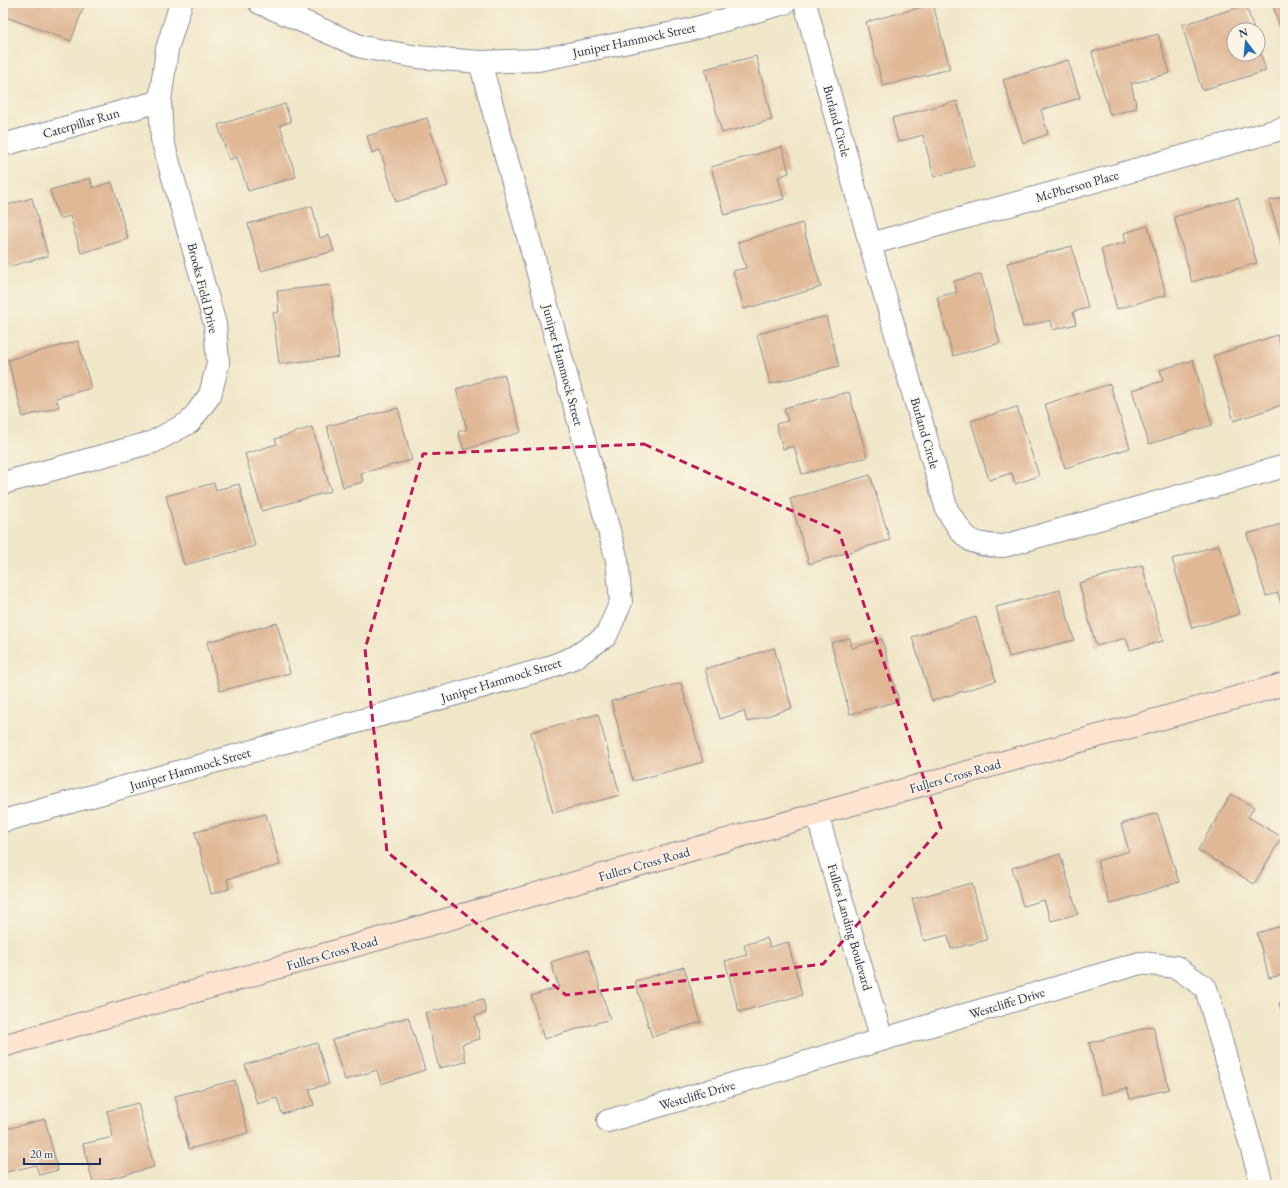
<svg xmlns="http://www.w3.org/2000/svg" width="1288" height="1188" viewBox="0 0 1288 1188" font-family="'EB Garamond',serif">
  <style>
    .building { fill: #e0b896 }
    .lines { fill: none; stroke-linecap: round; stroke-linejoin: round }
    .street-casing { stroke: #868a93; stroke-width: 24 }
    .secondary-casing { stroke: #868a93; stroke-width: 24 }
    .street { stroke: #fff; stroke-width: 22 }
    .secondary { stroke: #fde4d1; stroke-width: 22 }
    .marked { fill: none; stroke: #c2185b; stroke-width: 3; stroke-dasharray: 8 5; stroke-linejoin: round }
    .labels { text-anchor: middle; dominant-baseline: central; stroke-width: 3; stroke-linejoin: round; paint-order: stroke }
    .street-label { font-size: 13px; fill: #1b2f5e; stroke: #fcf5e5 }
  </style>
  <rect width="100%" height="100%" fill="#fcf5e5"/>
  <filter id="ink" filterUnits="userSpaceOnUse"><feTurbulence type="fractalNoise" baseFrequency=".025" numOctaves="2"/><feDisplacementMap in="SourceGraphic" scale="8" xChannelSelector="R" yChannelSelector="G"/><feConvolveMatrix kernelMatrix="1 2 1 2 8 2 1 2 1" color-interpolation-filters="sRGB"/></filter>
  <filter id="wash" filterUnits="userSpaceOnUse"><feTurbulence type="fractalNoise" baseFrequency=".012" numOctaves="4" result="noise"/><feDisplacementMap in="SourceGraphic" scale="16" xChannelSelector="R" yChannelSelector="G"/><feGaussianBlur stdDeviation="0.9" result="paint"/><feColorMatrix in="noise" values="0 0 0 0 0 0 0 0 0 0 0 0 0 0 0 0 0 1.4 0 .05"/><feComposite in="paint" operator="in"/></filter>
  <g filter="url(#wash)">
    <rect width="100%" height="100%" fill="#f0e6c8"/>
    <g id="blocks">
      <path class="building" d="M8,3H85L71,41L3,16Z
        M1272,3H1285V43Z
        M933,4L950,69L883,86L866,22Z
        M1246,5L1254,30H1234V54H1258V45L1266,71L1202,90L1182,25Z
        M1158,34L1170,73L1131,84L1137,108L1110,115L1092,52Z
        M756,56L772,120L722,133L705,69Z
        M1068,60L1080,98L1041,110L1048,134L1023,143L1003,80Z
        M957,101L974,166L934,177L923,135L898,142L892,118Z
        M285,104L291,122L280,125L296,177L248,191L237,157L229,160L218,125Z
        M427,118L448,186L396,202L380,150L372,153L367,136Z
        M782,147L789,173L778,177L784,199L724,215L711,167Z
        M90,178L93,188L112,182L128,239L81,253L70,216L59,219L50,190Z
        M1285,196V254L1269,201Z
        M32,198L48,256L3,268V206Z
        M1238,198L1257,263L1192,282L1174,217Z
        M312,206L320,238L329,235L334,251L261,271L248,224Z
        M802,223L821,287L744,309L733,271L746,268L738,242Z
        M1148,226L1166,295L1117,309L1101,249L1126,242L1124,233Z
        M1072,246L1088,308L1073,312L1076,324L1053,330L1051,320L1023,327L1007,263Z
        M981,274L1000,343L953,356L937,297L957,292L954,281Z
        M330,285L339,357L279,364L273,313L279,312L277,291Z
        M826,316L839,366L770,384L757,334Z
        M1277,335L1285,361V404L1234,421L1213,356Z
        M78,341L91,388L56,398L59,407L23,417L8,360Z
        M1193,360L1212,425L1149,444L1132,390L1163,381L1160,370Z
        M504,374L521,432L464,450L458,432L467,429L456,389Z
        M1110,384L1130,448L1065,468L1045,404Z
        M849,392L867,457L802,474L794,446L783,449L776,424L788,421L784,408Z
        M1017,407L1039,476L1015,484L1012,473L989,480L971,421Z
        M398,408L412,460L361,473L363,482L343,487L327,426Z
        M312,427L331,491L262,511L245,454L277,444L275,439Z
        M870,475L890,540L809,564L790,499Z
        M214,483L216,490L239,484L255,546L184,565L166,496Z
        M1285,523V606L1282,607L1278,593L1266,596L1247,534Z
        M1219,545L1240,614L1192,628L1172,559Z
        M1142,565L1163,641L1130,650L1126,638L1096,646L1079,583Z
        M1060,590L1074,640L1009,657L996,607Z
        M976,617L996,681L932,701L912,637Z
        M277,623L290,673L220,691L207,642Z
        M850,638L852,648L882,639L899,701L850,714L831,643Z
        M774,648L792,708L747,722L744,711L720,719L705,669Z
        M681,683L703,762L633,781L611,701Z
        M598,714L620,795L553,813L531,732Z
        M1231,794L1254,807L1248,817L1282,837L1254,884L1198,850Z
        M1157,813L1179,882L1110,904L1097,861L1129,851L1121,824Z
        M266,814L280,865L227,879L229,889L211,894L195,832Z
        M1060,854L1078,914L1051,921L1044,900L1023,906L1012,868Z
        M972,883L987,940L951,949L948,935L924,941L912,899Z
        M1285,925V974L1269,978L1257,933Z
        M767,938L770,947L788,942L802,995L739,1012L725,961L747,955L744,945Z
        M588,950L610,1019L544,1039L531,996L559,987L551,962Z
        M684,967L701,1022L652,1037L635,981Z
        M483,999L486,1013L475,1016L480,1039L462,1044L466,1062L439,1068L425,1013Z
        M1285,1001V1023L1279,1003Z
        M408,1017L425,1070L381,1084L377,1070L345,1080L332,1040Z
        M1153,1026L1169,1089L1130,1099L1127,1088L1102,1095L1089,1043Z
        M317,1043L329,1084L309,1089L314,1105L282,1114L277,1098L257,1104L245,1065Z
        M235,1080L248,1133L189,1149L175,1096Z
        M138,1103L154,1167L93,1183L83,1144L113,1137L107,1111Z
        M45,1119L58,1170L39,1175L36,1165L3,1173V1130Z"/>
    </g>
  </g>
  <g filter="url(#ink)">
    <use href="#blocks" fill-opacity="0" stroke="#868a93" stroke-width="1"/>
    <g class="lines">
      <g class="street-casing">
        <path id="street" d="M260,3L362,47L417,57L480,62L538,60L689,30L785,3
          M805,3L870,244L947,510C966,539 966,545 1004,546L1285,466
          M3,145L160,101
          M870,244L1285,128
          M3,483L153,442L190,422L210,395L218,364L215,324L162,139L160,101L167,49L181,3
          M817,814L882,1040
          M3,821L545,669L575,657L606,636L621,602L617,560L480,62
          M608,1121L1140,963L1176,967L1206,988L1262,1185"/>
      </g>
      <g class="secondary-casing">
        <path id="secondary" d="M3,1046L817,814L1285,684"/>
      </g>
      <use href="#street" class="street"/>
      <use href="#secondary" class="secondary"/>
    </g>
  </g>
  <path class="marked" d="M644,444L839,532L941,828L823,964L566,995L387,852L365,649L423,454Z"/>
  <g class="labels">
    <g class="street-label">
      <text transform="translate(634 40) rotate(-12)">Juniper Hammock Street</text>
      <text transform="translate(837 121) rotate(75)">Burland Circle</text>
      <text transform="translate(81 123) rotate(-16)">Caterpillar Run</text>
      <text transform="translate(1077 186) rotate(-16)">McPherson Place</text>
      <text transform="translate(203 288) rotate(76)">Brooks Field Drive</text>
      <text transform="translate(563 365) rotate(75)">Juniper Hammock Street</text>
      <text transform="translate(925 433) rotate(74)">Burland Circle</text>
      <text transform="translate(501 680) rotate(-17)">Juniper Hammock Street</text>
      <text transform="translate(190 769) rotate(-16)">Juniper Hammock Street</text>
      <text transform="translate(955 776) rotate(-16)">Fullers Cross Road</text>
      <text transform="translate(644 864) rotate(-16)">Fullers Cross Road</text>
      <text transform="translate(850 927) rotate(74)">Fullers Landing Boulevard</text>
      <text transform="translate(332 953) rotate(-16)">Fullers Cross Road</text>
      <text transform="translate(1007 1003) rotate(-17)">Westcliffe Drive</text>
      <text transform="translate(697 1095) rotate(-16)">Westcliffe Drive</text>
    </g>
  </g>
  <rect width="1288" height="1188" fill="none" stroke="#fcf5e5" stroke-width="16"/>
  <g transform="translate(1246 42) rotate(344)"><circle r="19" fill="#fcf5e5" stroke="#a2a6af"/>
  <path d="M0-3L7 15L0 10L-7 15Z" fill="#1f6fb2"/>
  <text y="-6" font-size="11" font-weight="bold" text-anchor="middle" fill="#1b2f5e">N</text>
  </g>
  <path d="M24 1158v6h76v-6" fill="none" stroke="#1b2f5e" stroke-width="2"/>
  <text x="30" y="1158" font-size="12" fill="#1b2f5e" stroke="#fcf5e5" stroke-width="3" paint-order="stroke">20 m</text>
</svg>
